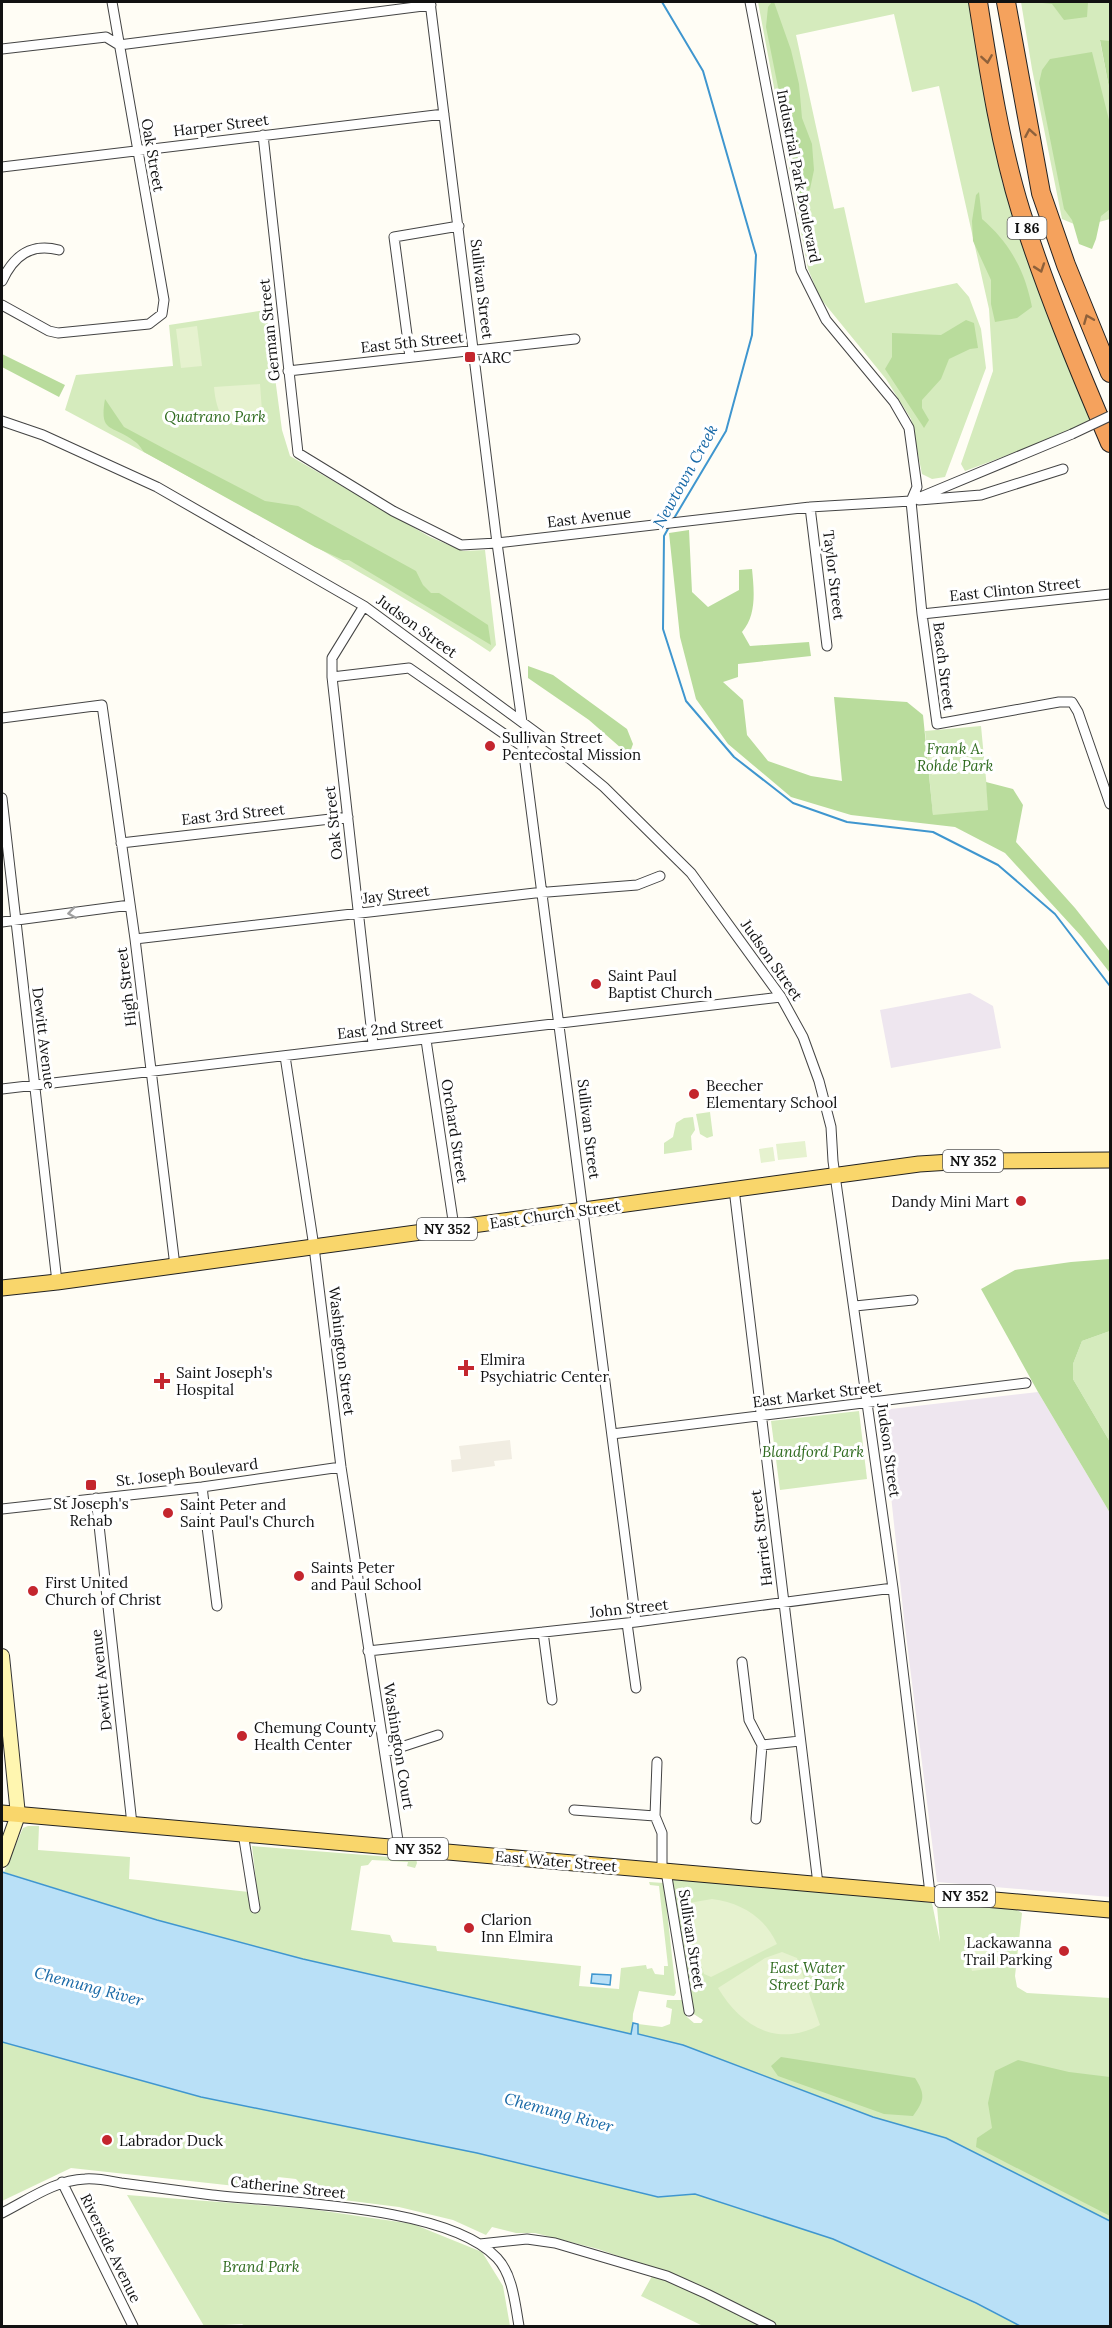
<svg xmlns="http://www.w3.org/2000/svg" width="1112" height="2328" viewBox="0 0 1112 2328" font-family="Lora,serif">
  <style>
    .industrial { fill: #eee6ef }
    .green { fill: #d5ebbd }
    .forest { fill: #b9dc9c }
    .pitch { fill: #e6f2cf }
    .plaza { fill: #f1ede2 }
    .water { fill: #b9e0f7; stroke: #3f96cf; stroke-width: 1.5 }
    .lines { fill: none; stroke-linecap: round; stroke-linejoin: round }
    .stream { stroke: #3f96cf; stroke-width: 2 }
    .street-casing { stroke: #444; stroke-width: 11 }
    .secondary-casing { stroke: #333; stroke-width: 16 }
    .primary-casing { stroke: #222; stroke-width: 17 }
    .highway-casing { stroke: #222; stroke-width: 20 }
    .street { stroke: #fff; stroke-width: 9 }
    .secondary { stroke: #fff6b0; stroke-width: 14 }
    .primary { stroke: #f9d66b; stroke-width: 15 }
    .highway { stroke: #f5a25d; stroke-width: 18 }
    .street-bridge-casing { stroke: #444; stroke-width: 11; stroke-linecap: butt }
    .street-bridge { stroke: #fff; stroke-width: 9 }
    .oneway { stroke: #8e613b }
    .oneway2 { stroke: #a0a0a0 }
    .poi-dot { fill: #c4262e; stroke: #fff; stroke-width: 2 }
    .labels { text-anchor: middle; dominant-baseline: central; stroke-width: 6; stroke-linejoin: round; paint-order: stroke }
    .shield { fill: #fff; stroke: #585858; stroke-width: 1.5 }
    .shield-label { font-size: 14px; font-weight: bold; fill: #111 }
    .street-label { font-size: 15px; fill: #111; stroke: #fff }
    .poi-label { font-size: 15px; fill: #111; stroke: #fff; text-anchor: start }
    .park-label { font-size: 15px; font-style: italic; fill: #2f6b1f; stroke: #fff }
    .water-label { font-size: 16px; font-style: italic; fill: #1768a6; stroke: #fff }
  </style>
  <rect width="100%" height="100%" fill="#fffdf5"/>
  <path class="industrial" d="M970,993L993,1006L1001,1048L891,1068L880,1010Z
    M1038,1392L1110,1513V1897L937,1882L904,1619L882,1410Z"/>
  <path class="green" d="M758,2H973L1002,182L1052,326L1095,419L1072,431L965,471L961,464L993,371L989,309L939,86L912,92L894,14L796,35L834,209L844,207L865,303L957,283L969,297L981,329L986,368L945,477L932,479L922,474L911,419L886,379L820,298L808,269Z
    M1021,2H1110V41H1100L1110,93V219L1081,227L1062,219L1032,69Z
    M266,310L282,430L290,456L430,537L463,551L485,550L496,645L490,652C435,615 376,582 318,548C234,501 150,455 65,410L76,375L173,366L169,325Z
    M981,726L989,810L933,816L925,731Z
    M710,1112L713,1136L707,1138L700,1134L696,1114Z
    M693,1117L695,1130L691,1136L692,1150L664,1154V1143L673,1137L676,1123L684,1118Z
    M1110,1331V1442L1073,1379V1364L1082,1341Z
    M859,1411L867,1479L780,1490L771,1421Z
    M28,1826H39L38,1850L130,1857L129,1879L249,1892L259,1906L252,1846L416,1859L417,1863L415,1868L407,1866L408,1862L372,1860L368,1865L361,1866L351,1930L390,1935L393,1942L436,1946L437,1951L581,1966L579,1986L619,1989L621,1968L646,1965L647,1969L652,1968L655,1974L664,1975V1966H668L659,1886L650,1885L649,1882L664,1883L676,1993L674,1996L639,1991L633,2014L632,2034L303,1959L157,1920L4,1872L23,1828Z
    M666,1871L932,1903L940,1942L937,1906L938,1903L1017,1910L1022,1913L1015,1976L1017,1987L1027,1993L1110,1998V2221L946,2138L873,2117L683,2045L637,2034L638,2024L662,2027L670,2024L672,2009L666,2007L667,2000H684L687,2017L694,2023H701L703,2020L689,2011Z
    M2,2042L201,2097L477,2153L658,2197L695,2194L833,2239L976,2304L1020,2326H703L641,2296L656,2269L598,2249L535,2233H516L492,2227L486,2235L453,2220L399,2207L312,2196L296,2179L278,2177L272,2190L71,2168L2,2201Z
    M127,2195L310,2209L413,2224L482,2252L503,2286L510,2326H245L242,2324L204,2326Z"/>
  <path class="forest" d="M772,2H774L791,50L799,84L802,118L812,144L814,170L810,189L801,202L766,27L768,7Z
    M1033,2H1088L1087,17L1064,20L1052,4Z
    M1100,40L1110,41V93Z
    M1092,52L1110,124V209L1101,216L1096,239L1092,249L1079,244L1072,220L1064,209L1039,83L1042,70L1050,59Z
    M979,192L982,219C1010,243 1025,271 1032,307L1017,318L995,322L991,304V280L973,241L972,221L976,195Z
    M966,320L974,323L978,348L970,349L949,359L941,379L922,400V408L929,420L924,428L885,369L892,357V333L941,335Z
    M2,354L65,385L59,397L2,367Z
    M105,399L124,427L165,449L265,501L298,506L416,571L423,585L431,593H439L488,625L491,645L349,560H343L315,547L144,452C141,448 138,443 134,441C112,424 99,434 105,399Z
    M689,530L692,592L708,607L739,590V570L752,569C754,590 757,615 742,632L750,646L809,642L811,656L738,664V677L723,682L743,700L747,735L768,761L811,776L842,781L834,697L907,702L923,715L933,815L988,810L986,782L1013,789L1023,805L1016,842L1075,908L1110,952V973L1082,937L1005,853L955,827L851,815L791,797L728,744L696,699L680,637L669,533Z
    M528,666L553,675L627,729L633,744L629,755L589,720L528,678Z
    M1110,1259V1331L1082,1341L1073,1364V1379L1110,1442V1513L1038,1392L981,1289L1015,1270L1071,1262Z
    M781,2057L915,2078C926,2095 924,2101 913,2116L884,2114L778,2076L771,2066Z
    M1018,2060L1069,2072L1110,2077V2216L976,2147L977,2138L992,2128L988,2103L995,2071Z"/>
  <path class="pitch" d="M197,326L202,366L181,368L176,329Z
    M260,384L263,424C230,431 217,422 214,387Z
    M949,751L952,773L932,775L929,754Z
    M805,1141L807,1157L778,1160L776,1144Z
    M773,1147L775,1161L761,1163L759,1149Z
    M712,1899C741,1903 764,1916 777,1944L711,1977L704,1974L683,1904Z
    M964,1937C985,1935 1005,1944 1010,1966L972,1971Z
    M782,1952L797,1958L820,2025C776,2048 741,2026 718,1988L765,1958Z"/>
  <path class="plaza" d="M510,1440L512,1459L494,1461L495,1466L452,1472L451,1460L461,1459L459,1446Z"/>
  <path class="water" d="M2,1872L157,1920L303,1959L631,2034L633,2023L638,2024V2034L683,2045L873,2117L946,2138L1110,2221V2326H1020L976,2303L833,2239L695,2194L658,2197L477,2153L201,2097L2,2042Z
    M592,1974L611,1975L610,1985L591,1983Z"/>
  <g class="lines">
    <path class="stream" d="M662,2L703,71L756,255L752,335L726,431L673,520
      M669,527L664,536L663,629L686,701L734,757L793,803L847,822L933,832L998,865L1055,914L1110,986"/>
    <g class="street-casing">
      <path id="street" d="M430,2L497,543L522,722
        M750,2L801,270L826,320L894,402L909,428L917,487L911,501L922,614L937,724L1059,702H1072L1078,712L1110,804
        M2,49L106,37L119,45L431,5
        M263,135L298,453L393,511L461,545L497,543L810,507L911,501L1072,434
        M2,167L444,114
        M2,281C14,255 31,243 59,250
        M2,305L49,331L58,333L149,324L162,314L164,300L112,2
        M410,357L394,237L459,226
        M288,371L575,339
        M2,421L43,435L157,487L364,606L553,745L604,787L691,873L781,997L803,1037L819,1081L831,1127L833,1161L893,1588L930,1893
        M919,500L981,495L1063,469
        M810,507L827,646
        M364,606L332,658V677L373,1044
        M922,614L1110,594
        M332,677L409,668L523,747L636,1622
        M2,718L102,705L135,939L175,1266
        M2,798L57,1282
        M121,843L348,817
        M2,922L130,905
        M135,939L535,893L637,885L660,876
        M426,1040L454,1227
        M285,1056L314,1247L341,1467L399,1847
        M2,1089L781,997
        M734,1189L818,1884
        M855,1306L913,1300
        M612,1434L1026,1383
        M202,1487L217,1606
        M96,1498L132,1824
        M2,1509L202,1487L341,1467
        M627,1623L636,1688
        M543,1632L552,1700
        M368,1651L636,1622L893,1588
        M742,1662L749,1720L762,1745L756,1819
        M762,1745L800,1741
        M386,1752L438,1735
        M574,1810L655,1816L662,1833V1870
        M655,1816L657,1762
        M243,1833L255,1908
        M666,1871L689,2011
        M62,2182L133,2326
        M2,2213C28,2200 55,2180 85,2179C97,2178 110,2181 121,2183C151,2187 182,2191 212,2195C283,2203 447,2205 497,2258C513,2275 515,2304 519,2326
        M480,2244L527,2239L555,2243L667,2276L707,2294L771,2326"/>
    </g>
    <g class="secondary-casing">
      <path id="secondary" d="M2,1656L18,1815L2,1860"/>
    </g>
    <g class="primary-casing">
      <path id="primary" d="M2,1288L57,1282L919,1164L967,1161L1110,1160
        M2,1813L1110,1910"/>
    </g>
    <g class="highway-casing">
      <path id="highway" d="M978,2C989,72 1000,144 1021,212C1046,291 1078,368 1110,443
        M1006,2L1041,193L1066,265L1110,373"/>
    </g>
    <use href="#street" class="street"/>
    <use href="#secondary" class="secondary"/>
    <use href="#primary" class="primary"/>
    <use href="#highway" class="highway"/>
    <g class="street-bridge-casing">
      <path id="street-bridge" d="M1072,434L1110,416"/>
    </g>
    <use href="#street-bridge" class="street-bridge"/>
  </g>
  <defs><path id="oneway-chevron" d="M-2-3.5L2.5 0L-2 3.5" fill="none" stroke-width="1.6" stroke-linecap="round" stroke-linejoin="round" transform="scale(1.5)"/></defs>
  <g class="oneway">
    <use href="#oneway-chevron" transform="translate(987 59) rotate(81)"/>
    <use href="#oneway-chevron" transform="translate(1030 133) rotate(-100)"/>
    <use href="#oneway-chevron" transform="translate(1040 268) rotate(71)"/>
    <use href="#oneway-chevron" transform="translate(1088 319) rotate(-112)"/>
  </g>
  <use class="oneway2" href="#oneway-chevron" transform="translate(72 913) rotate(172)"/>
  <g class="poi-dot">
    <rect x="464" y="351" width="12" height="12" rx="3"/>
    <circle cx="490" cy="746" r="6"/>
    <circle cx="596" cy="984" r="6"/>
    <circle cx="694" cy="1094" r="6"/>
    <circle cx="1021" cy="1201" r="6"/>
    <path d="M463 1359h6v6h6v6h-6v6h-6v-6h-6v-6h6z"/>
    <path d="M159 1372h6v6h6v6h-6v6h-6v-6h-6v-6h6z"/>
    <rect x="85" y="1479" width="12" height="12" rx="3"/>
    <circle cx="168" cy="1513" r="6"/>
    <circle cx="299" cy="1576" r="6"/>
    <circle cx="33" cy="1591" r="6"/>
    <circle cx="242" cy="1736" r="6"/>
    <circle cx="469" cy="1928" r="6"/>
    <circle cx="1064" cy="1951" r="6"/>
    <circle cx="107" cy="2140" r="6"/>
  </g>
  <g class="labels">
    <g class="shield">
      <rect x="1007.5" y="217" width="39" height="22" rx="4.5"/>
      <rect x="943" y="1150" width="60" height="22" rx="4.5"/>
      <rect x="417" y="1218" width="60" height="22" rx="4.5"/>
      <rect x="388" y="1838" width="60" height="22" rx="4.5"/>
      <rect x="935" y="1885" width="60" height="22" rx="4.5"/>
    </g>
    <g class="shield-label">
      <text x="1027" y="228">I 86</text>
      <text x="973" y="1161">NY 352</text>
      <text x="447" y="1229">NY 352</text>
      <text x="418" y="1849">NY 352</text>
      <text x="965" y="1896">NY 352</text>
    </g>
    <g class="street-label">
      <text transform="translate(221 125) rotate(-7)">Harper Street</text>
      <text transform="translate(153 155) rotate(80)">Oak Street</text>
      <text transform="translate(799 176) rotate(79)">Industrial Park Boulevard</text>
      <text transform="translate(482 289) rotate(83)">Sullivan Street</text>
      <text transform="translate(269 330) rotate(-96)">German Street</text>
      <text transform="translate(412 342) rotate(-6)">East 5th Street</text>
      <text transform="translate(589 517) rotate(-7)">East Avenue</text>
      <text transform="translate(834 575) rotate(83)">Taylor Street</text>
      <text transform="translate(1015 589) rotate(-6)">East Clinton Street</text>
      <text transform="translate(417 626) rotate(36)">Judson Street</text>
      <text transform="translate(944 666) rotate(83)">Beach Street</text>
      <text transform="translate(233 814) rotate(-6)">East 3rd Street</text>
      <text transform="translate(333 823) rotate(-96)">Oak Street</text>
      <text transform="translate(396 894) rotate(-7)">Jay Street</text>
      <text transform="translate(772 960) rotate(55)">Judson Street</text>
      <text transform="translate(126 987) rotate(-97)">High Street</text>
      <text transform="translate(390 1028) rotate(-6)">East 2nd Street</text>
      <text transform="translate(44 1038) rotate(83)">Dewitt Avenue</text>
      <text transform="translate(589 1129) rotate(83)">Sullivan Street</text>
      <text transform="translate(455 1131) rotate(81)">Orchard Street</text>
      <text transform="translate(555 1214) rotate(-8)">East Church Street</text>
      <text transform="translate(342 1351) rotate(83)">Washington Street</text>
      <text transform="translate(817 1394) rotate(-7)">East Market Street</text>
      <text transform="translate(889 1450) rotate(82)">Judson Street</text>
      <text transform="translate(187 1472) rotate(-7)">St. Joseph Boulevard</text>
      <text transform="translate(761 1538) rotate(-97)">Harriet Street</text>
      <text transform="translate(629 1608) rotate(-6)">John Street</text>
      <text transform="translate(101 1680) rotate(-96)">Dewitt Avenue</text>
      <text transform="translate(399 1746) rotate(81)">Washington Court</text>
      <text transform="translate(556 1861) rotate(5)">East Water Street</text>
      <text transform="translate(692 1939) rotate(81)">Sullivan Street</text>
      <text transform="translate(288 2187) rotate(6)">Catherine Street</text>
      <text transform="translate(111 2248) rotate(64)">Riverside Avenue</text>
    </g>
    <g class="poi-label">
      <text x="482" y="357">ARC</text>
      <text x="502" y="737">Sullivan Street<tspan x="502" dy="17">Pentecostal Mission</tspan></text>
      <text x="608" y="975">Saint Paul<tspan x="608" dy="17">Baptist Church</tspan></text>
      <text x="706" y="1085">Beecher<tspan x="706" dy="17">Elementary School</tspan></text>
      <text x="1009" y="1201" text-anchor="end">Dandy Mini Mart</text>
      <text x="480" y="1359">Elmira<tspan x="480" dy="17">Psychiatric Center</tspan></text>
      <text x="176" y="1372">Saint Joseph's<tspan x="176" dy="17">Hospital</tspan></text>
      <text x="91" y="1503" text-anchor="middle">St Joseph's<tspan x="91" dy="17">Rehab</tspan></text>
      <text x="180" y="1504">Saint Peter and<tspan x="180" dy="17">Saint Paul's Church</tspan></text>
      <text x="311" y="1567">Saints Peter<tspan x="311" dy="17">and Paul School</tspan></text>
      <text x="45" y="1582">First United<tspan x="45" dy="17">Church of Christ</tspan></text>
      <text x="254" y="1727">Chemung County<tspan x="254" dy="17">Health Center</tspan></text>
      <text x="481" y="1919">Clarion<tspan x="481" dy="17">Inn Elmira</tspan></text>
      <text x="1052" y="1942" text-anchor="end">Lackawanna<tspan x="1052" dy="17">Trail Parking</tspan></text>
      <text x="119" y="2140">Labrador Duck</text>
    </g>
    <g class="park-label">
      <text x="215" y="416">Quatrano Park</text>
      <text x="955" y="748">Frank A.<tspan x="955" dy="17">Rohde Park</tspan></text>
      <text x="813" y="1451">Blandford Park</text>
      <text x="807" y="1967">East Water<tspan x="807" dy="17">Street Park</tspan></text>
      <text x="261" y="2266">Brand Park</text>
    </g>
    <g class="water-label">
      <text transform="translate(685 476) rotate(-61)">Newtown Creek</text>
      <text transform="translate(89 1986) rotate(15)">Chemung River</text>
      <text transform="translate(559 2112) rotate(15)">Chemung River</text>
    </g>
  </g>
  <rect width="1112" height="2328" fill="none" stroke="#111111" stroke-width="6"/>
</svg>
